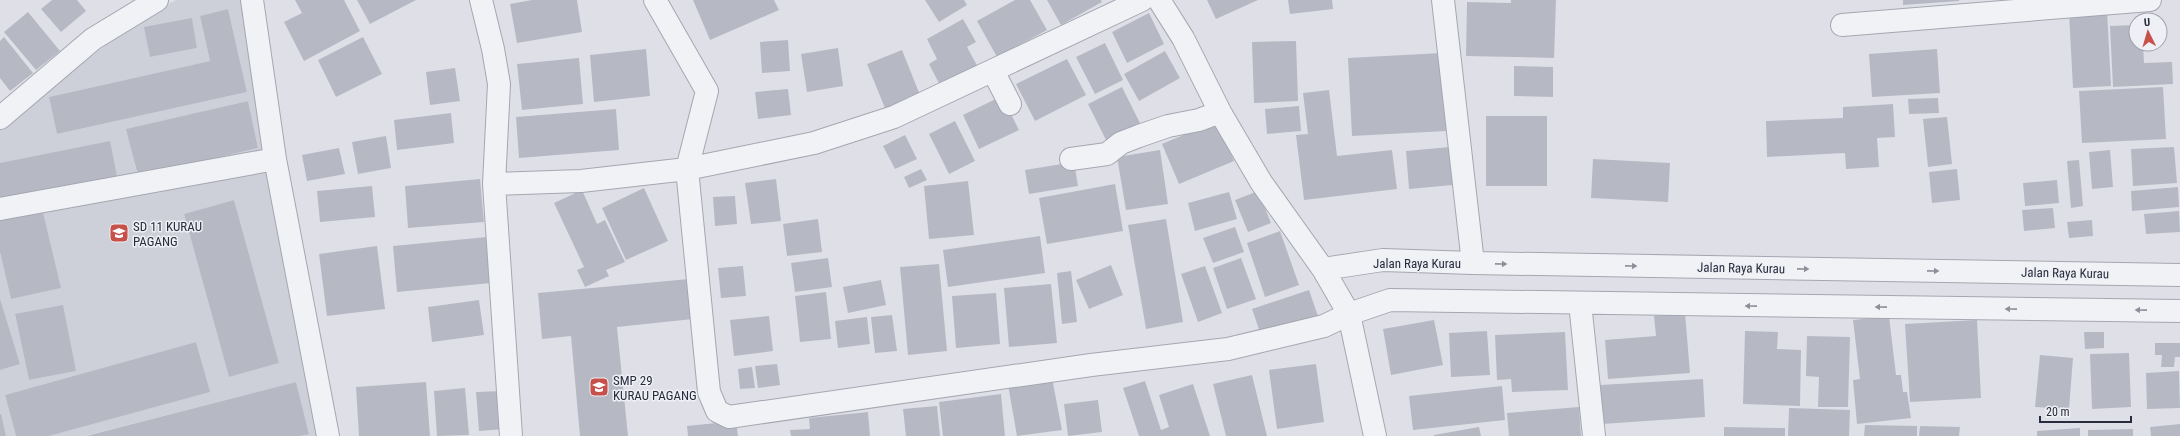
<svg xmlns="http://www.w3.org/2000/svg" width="2180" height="436" viewBox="0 0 2180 436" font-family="'Roboto Condensed',sans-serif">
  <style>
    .built { fill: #cdcfd9; fill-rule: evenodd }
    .building { fill: #b6b9c4 }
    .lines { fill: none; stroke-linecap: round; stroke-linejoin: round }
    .minor-casing { stroke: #a5a6b1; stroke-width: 24 }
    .minor { stroke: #f1f2f6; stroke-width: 22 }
    .oneway { fill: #8d8f9a }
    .labels { text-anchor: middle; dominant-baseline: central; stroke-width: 3; stroke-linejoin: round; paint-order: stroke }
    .poi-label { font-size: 13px; fill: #292c3d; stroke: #eef0f5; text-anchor: start }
    .street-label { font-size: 13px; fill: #292c3d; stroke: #eef0f5 }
  </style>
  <rect width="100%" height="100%" fill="#dfe0e7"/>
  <path class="built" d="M176,0H240L243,6L318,436H300L309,433L296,382L84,436H49L209,392L196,342L5,395L16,436H6L0,412V370L20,364L0,301V252L11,299L60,288L41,205L0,200L117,176L0,163V130L124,30ZM228,9L247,92L57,134L49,97L210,61L200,16ZM192,18L197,48L150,57ZM248,101L258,148L137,175L127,129ZM234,200L279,363L229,377L184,214ZM15,315L76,371L29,380Z"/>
  <path class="building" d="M52,0H77L86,11L61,32L41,9Z
    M295,0H344L360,31L304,61L284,22L302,13Z
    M357,0H416L370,24Z
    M532,0H577L582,32L517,43L510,4Z
    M693,0H774L779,10L710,40Z
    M925,0H964L967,5L939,22Z
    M1015,0H1030L1047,30L997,57L977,21Z
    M1047,0H1101L1102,2L1061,25Z
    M1207,0H1258L1216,19Z
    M1288,0H1332L1333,9L1290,14Z
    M1511,0H1556L1554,58L1466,56L1467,2L1511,3Z
    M1903,0H1959V1L1903,5Z
    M228,9L247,92L57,134L49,97L210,61L200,16Z
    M2107,11L2111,86L2073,88L2069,13Z
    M28,12L60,51L36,70L4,32Z
    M1149,13L1164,44L1127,63L1112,32Z
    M192,18L197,48L150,57L144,27Z
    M963,19L976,42L967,47L980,71L943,91L929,64L937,59L927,39Z
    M2136,25V44H2143L2144,63L2172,62L2173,84L2113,87L2110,26Z
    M4,37L33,73L10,91L0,78V41Z
    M363,37L382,74L336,97L318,60Z
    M788,40L790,71L762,73L760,42Z
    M1296,41L1298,101L1254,103L1252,42Z
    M1105,43L1123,80L1095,94L1076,57Z
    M838,48L843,86L807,92L801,54Z
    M646,49L650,96L594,102L590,55Z
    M1937,49L1940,93L1872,97L1869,54Z
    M902,50L922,100L887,113L867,64Z
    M1165,51L1180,78L1139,101L1124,74Z
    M1441,53L1446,131L1352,136L1348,58Z
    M579,58L583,104L522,110L517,64Z
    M1067,59L1086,95L1035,121L1016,84Z
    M1514,66L1553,67V97L1514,96Z
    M455,68L460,101L430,105L426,72Z
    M1122,87L1140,123L1106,140L1088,104Z
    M2163,87L2166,139L2082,143L2079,91Z
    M788,89L791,115L758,119L755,92Z
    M1329,90L1337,156L1392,150L1397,189L1304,200L1296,135L1308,134L1303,93Z
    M1002,96L1019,130L979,149L963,115Z
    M1938,98L1939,113L1909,114L1908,99Z
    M248,101L258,148L138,176L126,129Z
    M1893,104L1895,137L1877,138L1879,167L1846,169L1845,153L1767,157L1766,121L1843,118V107Z
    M1299,106L1301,131L1267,134L1265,109Z
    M616,109L619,150L519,158L516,117Z
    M451,113L454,143L397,150L394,120Z
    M1486,116H1547V186H1486Z
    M1947,117L1952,164L1928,167L1923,119Z
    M955,121L975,161L949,174L929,134Z
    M1217,121L1234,161L1179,184L1162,144Z
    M905,135L917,159L895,169L883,146Z
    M386,136L391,168L358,174L352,142Z
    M110,141L117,176L0,200V163Z
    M1450,147L1453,185L1409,189L1406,151Z
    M2174,147L2177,183L2133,186L2131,149Z
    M339,148L345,174L307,181L302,155Z
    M1160,150L1168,204L1126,210L1117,157Z
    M2110,150L2113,187L2092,189L2089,152Z
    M1593,159L1670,163L1668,202L1591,198Z
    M2079,160L2083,206L2071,208L2067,161Z
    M1074,162L1078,186L1029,194L1025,170Z
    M921,169L927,180L909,188L904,177Z
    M1957,169L1960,200L1932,203L1929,172Z
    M480,179L484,222L408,228L405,186Z
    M776,179L781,221L751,224L745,183Z
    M2057,180L2059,203L2025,206L2023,183Z
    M968,181L974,235L929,239L924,186Z
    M1115,184L1123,231L1047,244L1039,198Z
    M372,186L375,217L320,222L317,191Z
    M2178,187L2179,207L2132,211L2131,191Z
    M644,188L668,241L626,260L602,208Z
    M582,190L597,224L605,220L625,262L606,270L609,276L585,287L577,270L584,267L554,203Z
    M1258,191L1271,223L1248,232L1235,200Z
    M1229,192L1237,219L1195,231L1188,203Z
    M735,196L737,224L715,226L713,197Z
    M234,200L279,363L229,377L184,214Z
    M41,204L61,288L11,299L0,252V214Z
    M2053,208L2055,228L2024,231L2022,210Z
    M2179,211L2180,232L2146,234L2144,214Z
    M818,219L822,252L787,256L783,224Z
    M1166,219L1183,322L1146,329L1128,225Z
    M2092,220L2093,236L2069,238L2067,222Z
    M1235,227L1244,252L1213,263L1203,238Z
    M1280,231L1299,285L1265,297L1247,243Z
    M1040,236L1045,273L948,287L943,250Z
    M487,237L491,283L397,292L393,246Z
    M377,246L385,309L327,316L319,254Z
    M828,258L832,287L795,292L791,263Z
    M1241,258L1256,299L1227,309L1213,268Z
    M939,264L947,351L908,355L900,267Z
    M1111,265L1123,295L1089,309L1076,280Z
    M743,266L746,296L721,298L718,268Z
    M1205,266L1222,313L1198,322L1181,274Z
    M1071,271L1077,322L1062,324L1057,273Z
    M689,279L693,319L617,327L628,436H580L571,336L542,339L538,293Z
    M881,280L886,305L848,313L843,287Z
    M1051,284L1057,343L1009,347L1004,288Z
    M1309,290L1318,316L1261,335L1252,309Z
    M826,292L831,339L800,342L795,296Z
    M996,293L1000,344L956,348L952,296Z
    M0,299L20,364L0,370Z
    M479,300L484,335L432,342L428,307Z
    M63,305L76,371L29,380L15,314Z
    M1685,313L1690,373L1608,379L1605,340L1656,336L1654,316Z
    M892,315L897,351L875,353L871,317Z
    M769,316L773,351L734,356L730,320Z
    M1889,316L1896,375H1901L1903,392H1907L1911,418L1857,424L1853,380L1860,379L1853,320Z
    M867,317L870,344L838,348L835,321Z
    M1434,320L1443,365L1391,375L1383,329Z
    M1977,320L1981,398L1910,402L1905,324Z
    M1487,331L1490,375L1451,377L1449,333Z
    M1745,331L1778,332L1777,349L1801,350L1800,406L1743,404Z
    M1565,332L1568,390L1512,392L1511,379L1497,380L1495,335Z
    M2084,332H2104V348L2085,349Z
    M1807,336L1850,337L1848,407H1818L1819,377L1806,376Z
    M196,342L210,392L49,436H16L5,395Z
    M2155,343H2180V357H2175L2174,367H2161L2162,355H2155Z
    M2129,353L2131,407L2092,409L2090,354Z
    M2040,355L2073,358L2069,409L2035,407Z
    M777,364L780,385L758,388L755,366Z
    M1316,364L1324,422L1277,429L1269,370Z
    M752,367L755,388L740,389L738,369Z
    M2179,371L2180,408L2147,409L2146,373Z
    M1252,375L1267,436H1226L1213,384Z
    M1052,378L1062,430L1017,436L1008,385Z
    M1703,379L1705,417L1602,424L1600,385Z
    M1145,381L1161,430L1169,427L1159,395L1193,384L1210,436H1139L1123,388Z
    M296,382L309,434L300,436H86Z
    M426,382L430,436H359L356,387Z
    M1502,386L1505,420L1413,430L1409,396Z
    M465,388L469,435L437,436L434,391Z
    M503,391L506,429L479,431L476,392Z
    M1001,394L1005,436H943L939,402Z
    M1098,400L1102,432L1068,436L1064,404Z
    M937,406L940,436H906L903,409Z
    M1579,407L1581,436H1509L1507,413Z
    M1789,408L1850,410L1849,436H1788Z
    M868,412L870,436H791L790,430L810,429L809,418Z
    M0,414H1L6,436H0Z
    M736,421L738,436H688L687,426Z
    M2180,424V436H2151L2150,427Z
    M1865,425L1917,426V436H1864Z
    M1920,426L1960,427L1959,436H1919Z
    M1479,427L1481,436H1434V435Z
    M1724,427L1785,428V436H1724Z
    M2080,428V436H2037V431Z
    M2133,429V436H2088V430Z"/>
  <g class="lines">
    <g class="minor-casing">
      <path id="minor" d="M252,0L275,159L328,436
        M481,0L493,49L499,84L494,184L511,436
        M655,0L707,91L687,169L814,143L894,117L1142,0
        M1159,0L1183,38L1220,112L1261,182L1323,269L1349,314L1375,436
        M1443,0L1473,263
        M1842,25L2150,0
        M993,71L1010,104
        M0,118L93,39L157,0
        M1071,159L1107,154L1121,143L1139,136L1168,126L1199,120L1220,112
        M494,184L581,181L687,169L709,392L717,411L729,417L1091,365L1228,349L1324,326L1349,314L1390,300L2180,311
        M0,209L275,159
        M1323,269L1383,260L1473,263L2180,275
        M1580,303L1594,436"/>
    </g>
    <use href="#minor" class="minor"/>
  </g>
  <defs><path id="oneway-solid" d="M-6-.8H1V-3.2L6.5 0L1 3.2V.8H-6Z"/></defs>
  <g class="oneway">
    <use href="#oneway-solid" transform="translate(1501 264) rotate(1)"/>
    <use href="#oneway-solid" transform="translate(1631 266) rotate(1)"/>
    <use href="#oneway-solid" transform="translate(1803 269) rotate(1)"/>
    <use href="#oneway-solid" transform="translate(1933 271) rotate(1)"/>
    <use href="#oneway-solid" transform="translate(1751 306) rotate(-179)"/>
    <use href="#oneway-solid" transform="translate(1881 307) rotate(-179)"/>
    <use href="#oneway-solid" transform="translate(2011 309) rotate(-179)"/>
    <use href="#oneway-solid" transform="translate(2141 310) rotate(-179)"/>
  </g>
  <defs>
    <g id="school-square" transform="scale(1)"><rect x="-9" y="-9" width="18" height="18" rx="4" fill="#c75049" stroke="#eef0f5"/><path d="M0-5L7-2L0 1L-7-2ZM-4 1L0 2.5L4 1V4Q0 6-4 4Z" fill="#fff"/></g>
  </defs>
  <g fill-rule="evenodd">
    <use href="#school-square" x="119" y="233"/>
    <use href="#school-square" x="599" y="387"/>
  </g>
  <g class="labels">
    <g class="poi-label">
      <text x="133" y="226">SD 11 KURAU<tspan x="133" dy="15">PAGANG</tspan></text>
      <text x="613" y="380">SMP 29<tspan x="613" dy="15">KURAU PAGANG</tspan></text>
    </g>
    <g class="street-label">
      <text x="1417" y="263">Jalan Raya Kurau</text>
      <text transform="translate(1741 268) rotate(1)">Jalan Raya Kurau</text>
      <text transform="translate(2065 273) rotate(1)">Jalan Raya Kurau</text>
    </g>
  </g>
  <g transform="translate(2148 32) rotate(355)"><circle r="19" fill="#eef0f5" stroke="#9fa2ab"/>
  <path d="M0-3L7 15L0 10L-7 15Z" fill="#c75049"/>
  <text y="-6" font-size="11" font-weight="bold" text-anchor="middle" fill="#292c3d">U</text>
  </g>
  <path d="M2040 416v6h91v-6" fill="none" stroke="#292c3d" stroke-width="2"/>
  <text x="2046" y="416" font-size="12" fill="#292c3d" stroke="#eef0f5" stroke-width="3" paint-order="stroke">20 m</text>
</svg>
